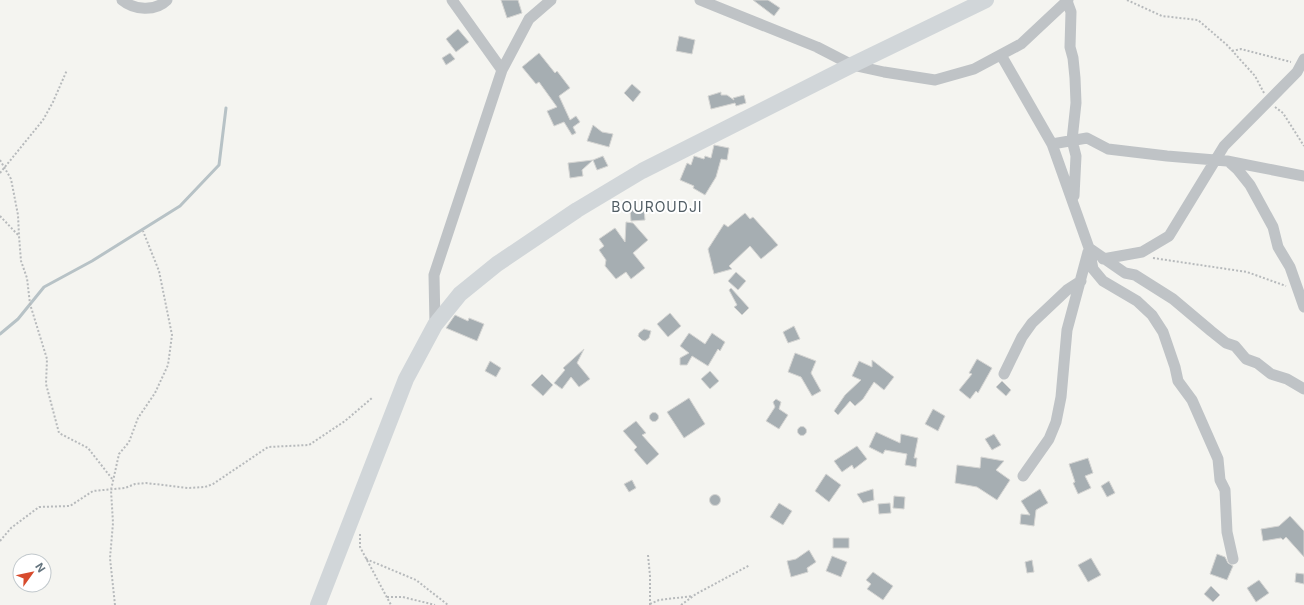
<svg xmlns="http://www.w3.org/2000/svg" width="1304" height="605" viewBox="0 0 1304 605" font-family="Inter,sans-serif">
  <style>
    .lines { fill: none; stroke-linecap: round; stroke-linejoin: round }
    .stream { stroke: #b7c2c6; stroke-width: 3 }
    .building { fill: #a6aeb2; stroke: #d5d5d3 }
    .path { stroke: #b7babc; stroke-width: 2; stroke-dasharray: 2 2; stroke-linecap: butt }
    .minor { stroke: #bfc3c6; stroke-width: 11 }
    .highway { stroke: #d1d6d9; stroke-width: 16 }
    .labels { text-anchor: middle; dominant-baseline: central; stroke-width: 4; stroke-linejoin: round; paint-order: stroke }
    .quarter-label { font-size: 14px; letter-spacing: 1px; fill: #525e65; stroke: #fff }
  </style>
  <rect width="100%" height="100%" fill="#f4f4f0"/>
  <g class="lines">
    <path class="stream" d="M0,334L18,319L44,287L92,261L180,206L219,165L226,108"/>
  </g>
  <path class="building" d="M501,0H518L522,13L507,18Z
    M753,0H768L780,8L774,16Z
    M458,29L469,42L456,52L446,39Z
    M679,36L695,40L692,54L676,51Z
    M450,53L455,59L446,65L442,58Z
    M539,53L555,73L557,71L570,88L559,96L570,120L576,116L580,122L573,127L576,133L572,135L564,122L554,126L547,111L557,107L539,82L536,84L522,67Z
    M632,84L641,92L633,102L624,93Z
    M721,92V95H727L734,100L733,98L744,95L746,103L736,106L735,103L711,109L708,96Z
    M593,125L602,132L613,134L609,147L587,141Z
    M714,145L729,148L727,160L721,159L716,177L705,195L693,188L694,186L680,180L687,163L691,165L694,156L704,159L705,156L711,158Z
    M603,156L608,166L597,170L593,160L582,170L583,176L570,178L568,163L593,160Z
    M644,209L645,220L631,221L630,210Z
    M745,213L750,219L753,217L778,245L761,259L750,246L729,266L732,269L714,274L708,249L724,224L728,227Z
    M626,222L633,223L648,240L633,253L645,268L631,279L626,272L616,279L605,266L606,260L599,250L604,246L599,239L615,228L625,242Z
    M736,272L746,281L738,290L728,281Z
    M731,288L749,308L742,315L734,307L737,305L729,290Z
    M670,313L681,326L668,337L657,324Z
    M455,315L468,321L469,318L484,324L477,341L446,328Z
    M794,326L800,339L788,343L783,332Z
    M644,329L651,331L649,338L645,341L642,340L638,336L639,333Z
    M689,333L705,344L712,333L725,342L720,351L718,349L708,366L692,356L687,365H680V358L689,353L680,346Z
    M584,349L577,363L590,379L579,387L571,377L562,389L554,383L565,370L563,368Z
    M795,353L816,361L811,373L821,391L812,396L801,377L788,372Z
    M977,359L992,368L978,393L976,391L970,399L959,390L972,374L969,373Z
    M872,360L894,377L884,390L874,382L863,399L855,406L850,401L838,415L834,411L845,395L861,380L852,376L859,361L872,367Z
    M490,361L501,368L496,377L485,371Z
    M710,371L719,381L710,389L701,379Z
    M542,374L553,385L543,396L531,385Z
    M1002,381L1011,390L1006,396L996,387Z
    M689,398L705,424L684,438L667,412Z
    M776,399L781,402L779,409L788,415L779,429L766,421L775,407L773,402Z
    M933,409L945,416L938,431L925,424Z
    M649.5 417a4.5 4.5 0 1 1 9 0a4.5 4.5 0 1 1-9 0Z
    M636,421L646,433L642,435L659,454L647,465L634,450L637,447L623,431Z
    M797.5 431a4.5 4.5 0 1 1 9 0a4.5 4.5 0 1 1-9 0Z
    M876,432L900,443L901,434L918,438L914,458H917L916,467L905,465L907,454L885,450L883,454L869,447Z
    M994,434L1001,445L992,450L985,439Z
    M857,446L867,459L854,469L852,465L842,472L834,461Z
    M981,457L1004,461L996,470L1010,480L997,500L977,487L955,483L957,465L980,468Z
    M1088,458L1093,473L1085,476L1091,488L1078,494L1073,483L1075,482L1069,464Z
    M826,474L841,485L829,502L815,491Z
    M632,480L636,488L629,492L624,484Z
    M1109,481L1115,493L1107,497L1101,486Z
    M873,489L874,500L863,503L857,494Z
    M1040,489L1048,503L1036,510L1034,526L1020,524L1021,514L1030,515L1021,501Z
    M709.5 500a5.5 5.5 0 1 1 11 0a5.5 5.5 0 1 1-11 0Z
    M894,496L905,497L904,509L893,508Z
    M779,503L792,511L783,525L770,517Z
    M890,503L891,513L879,514L878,504Z
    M1290,516L1304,531V557L1286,537L1283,540L1281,538L1263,541L1261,529L1279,526Z
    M833,538H849V548H833Z
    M809,550L816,562L807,568L808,572L791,577L787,561L796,559Z
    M1217,554L1225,557L1228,563L1233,566L1227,580L1210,574Z
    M832,556L847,562L841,577L826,571Z
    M1091,558L1101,575L1088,582L1078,565Z
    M1032,560L1034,572L1027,573L1025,562Z
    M873,572L893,586L883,600L867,589L871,584L866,580Z
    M1296,573L1304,574V584L1295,582Z
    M1259,580L1269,593L1256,602L1247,588Z
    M1211,586L1220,595L1213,602L1204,594Z"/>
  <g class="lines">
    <path class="path" d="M1127,0L1162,16L1198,20L1227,45L1255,76L1264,93
      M1232,51L1241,49L1291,62
      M1275,107L1283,113L1304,146
      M0,160L11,179L18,215L19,236
      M0,173L43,120L53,102L67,70
      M0,216L19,236L21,261L27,278L30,304L47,359L46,384L59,433L88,448L113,480
      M1153,258L1247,272L1286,286
      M360,534V547L391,605
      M0,541L11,528L39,507L70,506L93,491L125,488L135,484L146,483L188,488L205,487L213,484L268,447L309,445L345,421L372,398
      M648,555L650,576V605
      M366,559L416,580L448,605
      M387,597H403L435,605
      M650,604L659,600L693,596
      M115,605L110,558L113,523L111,490L119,454L129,442L138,418L155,393L168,365L172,335L159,271L143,231
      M681,605L696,594L750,565"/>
    <path class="minor" d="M122,0C134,10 155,12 167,0
      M452,0L502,70
      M700,0L817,47L852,65L884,72L935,80L974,69L1021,44L1068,0
      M1067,1L1071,12L1070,47L1073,58L1075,78L1076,103L1072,140L1076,156L1074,196
      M1001,55L1052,144L1089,248L1125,273L1135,275L1173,299L1211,331L1226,343L1235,346L1246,359L1257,363L1271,374L1287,379L1304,389
      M1052,144L1087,138L1108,149L1167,156L1227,161L1304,176
      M1228,161L1238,170L1250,185L1273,227L1278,247L1290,267L1304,307
      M1089,248L1093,269L1103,281L1137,301L1152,315L1163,332L1175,367L1178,381L1192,400L1218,459L1220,480L1225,490L1227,532L1233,559
      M1103,259L1142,252L1169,236L1224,146L1297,72L1304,59
      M435,325L434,275L502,70L529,19L551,0
      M1004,374L1022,337L1032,323L1067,290L1081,281
      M1023,476L1049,439L1056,422L1061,397L1067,330L1088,252"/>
    <path class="highway" d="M318,605L406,379L435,325L460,294L497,264L577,210L642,171L852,65L986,0"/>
  </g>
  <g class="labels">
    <g class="quarter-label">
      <text x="657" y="206">BOUROUDJI</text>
    </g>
  </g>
  <g transform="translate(32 573) rotate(57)"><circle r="19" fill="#ffffff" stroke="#c1c8cc"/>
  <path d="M0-3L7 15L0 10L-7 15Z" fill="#d74b2d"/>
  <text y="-6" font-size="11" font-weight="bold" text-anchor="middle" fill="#65757f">N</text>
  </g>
</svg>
